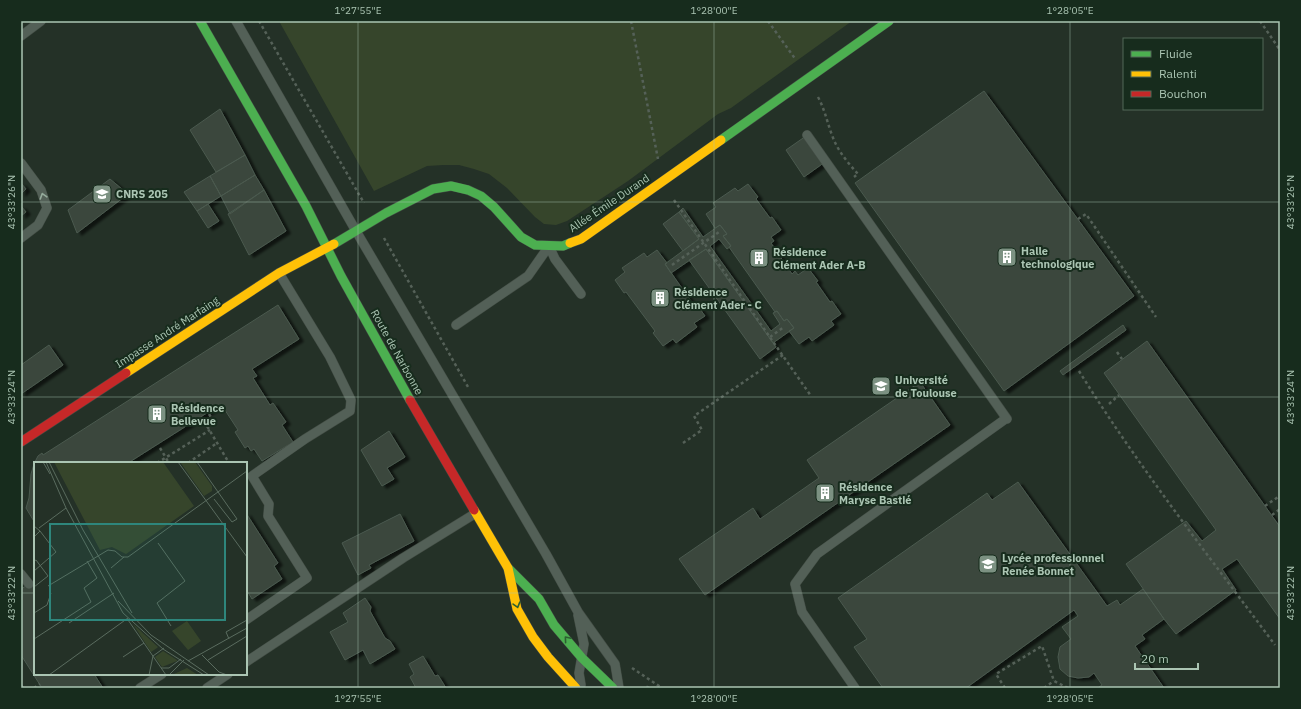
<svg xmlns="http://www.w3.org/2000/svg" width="1301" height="709" viewBox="0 0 1301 709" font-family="'IBM Plex Sans',sans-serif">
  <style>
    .green { fill: #36452b }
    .building { fill: #3a463c; stroke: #4b5a4f; filter: url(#shadow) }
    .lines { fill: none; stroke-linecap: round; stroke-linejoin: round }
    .lane-casing { stroke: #424c44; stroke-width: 10 }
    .fast-casing { stroke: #424c44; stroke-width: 10 }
    .slow-casing { stroke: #424c44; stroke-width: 10 }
    .jam-casing { stroke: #424c44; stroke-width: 10 }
    .path { stroke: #556158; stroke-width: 2.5; stroke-dasharray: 3 3; stroke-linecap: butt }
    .lane { stroke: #536057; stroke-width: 9 }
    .fast { stroke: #4caf50; stroke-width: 9 }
    .slow { stroke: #ffc107; stroke-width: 9 }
    .jam { stroke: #c62828; stroke-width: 9 }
    .oneway { stroke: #95ac9c }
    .oneway2 { stroke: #2c6031 }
    .ticks { fill: none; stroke: #abc5b3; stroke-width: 1; stroke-opacity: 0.45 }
    .labels { text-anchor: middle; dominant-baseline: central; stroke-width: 4; stroke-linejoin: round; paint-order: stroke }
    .poi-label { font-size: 11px; font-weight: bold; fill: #abc5b3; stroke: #172c1d; text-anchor: start }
    .street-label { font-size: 11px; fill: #abc5b3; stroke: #172c1d }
    .inset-road { fill: none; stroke: #5a6c5f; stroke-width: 1 }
    .view { fill: #2e867c; fill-opacity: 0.15; stroke: #2e867c; stroke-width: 2 }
    .inset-edge { fill: none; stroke: #abc5b3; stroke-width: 2 }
    .neatline { fill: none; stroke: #abc5b3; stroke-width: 1.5 }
    .ticks-label { font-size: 10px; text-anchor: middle; fill: #abc5b3 }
  </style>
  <defs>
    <filter id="shadow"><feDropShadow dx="4.5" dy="2.5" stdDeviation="1" flood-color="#0009"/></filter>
  </defs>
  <rect width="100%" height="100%" fill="#243127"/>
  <path class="green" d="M279,21H852L731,108L718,114L628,181L567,221L556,225L544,224L535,217L507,188L489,174L474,169L459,165H443L427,166L374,191Z"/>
  <path class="building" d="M984,91L1134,296L1004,391L855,183Z
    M220,109L245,155L216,172L190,130Z
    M806,136L825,162L804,177L786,150Z
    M245,155L255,175L221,196L210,176Z
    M255,175L264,190L230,214L221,196Z
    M210,176L221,196L197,211L184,192Z
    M110,179L128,194L77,233L68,210Z
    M21,183L26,189L21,194Z
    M748,184L758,197L756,199L770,218L772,217L781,230L771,237L774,241L771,243L792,274L795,271L798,275L808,268L818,281L816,282L830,302L832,301L841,314L831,321L834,325L812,341L809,337L799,344L789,331L794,328L787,319L784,321L777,311L775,312L729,247L731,246L723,236L727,234L720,225L715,228L706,214L716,207L713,203L735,188L738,191Z
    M264,190L286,231L249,255L228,214Z
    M208,204L219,221L208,228L197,211Z
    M21,206L26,212L21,216Z
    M683,208L703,237L720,225L727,234L723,236L731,246L727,249L719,239L710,246L771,331L780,324L773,313L777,311L784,321L787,319L794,328L773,343L706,249L671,273L665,264L699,239L679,212Z
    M679,212L699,239L683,251L663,224Z
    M706,249L776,347L760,359L689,260Z
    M657,250L667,263L665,264L693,304L695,302L705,316L694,323L697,327L676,343L673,339L663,346L653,333L655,331L626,292L624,293L615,280L625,272L622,268L644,253L647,257Z
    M278,305L299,339L252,369L257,376L253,378L270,405L273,403L286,422L282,425L293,442L262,461L254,449L251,451L248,446L245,448L235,432L238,430L221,404L128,463H35V523L26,508L29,498L31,474L34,464L38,456L42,453L43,455Z
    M1123,325L1126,330L1063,375L1060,371Z
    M1147,341L1280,527V619L1237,559L1222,569L1236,590L1176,634L1164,619L1126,564L1186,521L1202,541L1216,530L1104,373Z
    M49,345L63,365L21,394V365Z
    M920,382L950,425L705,595L679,559L753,508L760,519L819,478L807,460Z
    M389,431L405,457L387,468L394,479L382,486L361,450Z
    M1018,482L1107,606L1117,600L1120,605L1143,589L1164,619L1142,635L1145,639L1135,646L1164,688H1100L1099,687L1102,685L1094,673L1089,677L1078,678L1068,676L1060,669L1058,657L1060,647L1071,639L1062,627L1078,616L1074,610L966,688H883L854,647L867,639L838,598L987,493L992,500Z
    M246,513L278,563L274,566L282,579L252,599L246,589Z
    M400,514L414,541L369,565L371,568L358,575L342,543Z
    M34,581L35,674H94L103,688H42L21,655V589Z
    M365,598L371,607L370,611L385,638L390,641L395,649L370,664L363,650L345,660L330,632L348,622L343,613Z
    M423,656L435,676L438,675L446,688H416L410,677L414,674L409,664Z"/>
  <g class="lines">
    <g class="lane-casing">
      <path id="lane" d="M236,21L356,231L546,554L578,612L615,664L619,688
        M21,36L41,21
        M807,135L1007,419
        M21,163L41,190L47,208L38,225L21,238
        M456,325L528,276L549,246L555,259L581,294
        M21,574L29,584
        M578,615L584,644L579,673L581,685
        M246,620L307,578L268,516L269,504L252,476L305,439L350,411L351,400L330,357L279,273
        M246,662L403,558L476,513
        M140,688L162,674
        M207,688L228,674
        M855,688L802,612L795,584L817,554L1004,420"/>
    </g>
    <g class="fast-casing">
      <path id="fast" d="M200,21L306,206L341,276L410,400
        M721,140L889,21
        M334,244L386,213L433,189L451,186L468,190L481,196L494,207L521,237L535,245L563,246L570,243
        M508,568L539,599L554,625L582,658L613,688"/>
    </g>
    <g class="slow-casing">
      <path id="slow" d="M570,243L581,239L721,140
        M126,373L279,273L334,244
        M474,510L508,568L517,609L533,637L548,657L576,688"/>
    </g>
    <g class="jam-casing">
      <path id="jam" d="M410,400L474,510
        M21,442L126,373"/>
    </g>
    <path class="path" d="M259,21L364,203
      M631,21L658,159
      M768,21L796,60
      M1260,21L1280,50
      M818,97C825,110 827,122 832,135C837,150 848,163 858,174L854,177
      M674,200L811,396
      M1078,219L1086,214L1156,317
      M384,238L468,387
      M672,265L719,232
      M770,337L784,327
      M1117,352L1122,359
      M1079,371C1138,466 1208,555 1275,645
      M1109,404L1119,395
      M209,414L214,422L207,426L229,463
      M683,443L702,430L694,416L783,355
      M160,448L169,463
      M157,463L210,430
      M188,463L217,443
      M1265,506L1278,497
      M1272,515L1280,509
      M632,668L662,688
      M21,685L23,688
      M34,688L40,684
      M647,688L648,686
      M1005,688L996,674L1042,646L1054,681L1068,688
      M1044,688L1054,681"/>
    <use href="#lane" class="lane"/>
    <use href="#fast" class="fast"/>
    <use href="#slow" class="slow"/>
    <use href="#jam" class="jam"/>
  </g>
  <defs><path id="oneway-chevron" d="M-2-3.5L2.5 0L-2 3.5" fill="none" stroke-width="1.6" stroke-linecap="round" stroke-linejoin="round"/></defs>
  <use class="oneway" href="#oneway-chevron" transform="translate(43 196) rotate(-107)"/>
  <g class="oneway2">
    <use href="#oneway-chevron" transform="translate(517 605) rotate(74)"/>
    <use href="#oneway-chevron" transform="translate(567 639) rotate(-130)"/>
  </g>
  <path class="ticks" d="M358,21V688M714,21V688M1070,21V688M21,202H1280M21,397H1280M21,593H35M246,593H1280"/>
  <defs>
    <g id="university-square" transform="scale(1)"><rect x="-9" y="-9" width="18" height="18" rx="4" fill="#7c9182" stroke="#172c1d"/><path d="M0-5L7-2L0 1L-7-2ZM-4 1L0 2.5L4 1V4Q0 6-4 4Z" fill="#fff"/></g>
    <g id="building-square" transform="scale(1)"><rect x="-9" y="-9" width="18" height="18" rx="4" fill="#7c9182" stroke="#172c1d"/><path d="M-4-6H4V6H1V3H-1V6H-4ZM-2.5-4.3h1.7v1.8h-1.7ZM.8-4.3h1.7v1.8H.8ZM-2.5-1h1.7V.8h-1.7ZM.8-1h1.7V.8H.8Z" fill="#fff"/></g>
    <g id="school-square" transform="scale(1)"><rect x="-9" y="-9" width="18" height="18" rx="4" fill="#7c9182" stroke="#172c1d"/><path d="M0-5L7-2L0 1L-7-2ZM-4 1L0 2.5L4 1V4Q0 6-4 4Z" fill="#fff"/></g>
  </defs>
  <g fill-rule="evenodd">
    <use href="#university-square" x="102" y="194"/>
    <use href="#building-square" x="1007" y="257"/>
    <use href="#building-square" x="759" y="258"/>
    <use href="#building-square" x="660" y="298"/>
    <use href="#university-square" x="881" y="386"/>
    <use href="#building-square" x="157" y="414"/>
    <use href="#building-square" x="825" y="493"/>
    <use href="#school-square" x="988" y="564"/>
  </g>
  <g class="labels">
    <g class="poi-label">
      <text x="116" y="194">CNRS 205</text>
      <text x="1021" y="251">Halle<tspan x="1021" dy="13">technologique</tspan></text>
      <text x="773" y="252">Résidence<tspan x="773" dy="13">Clément Ader A-B</tspan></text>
      <text x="674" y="292">Résidence<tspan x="674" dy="13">Clément Ader - C</tspan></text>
      <text x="895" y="380">Université<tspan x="895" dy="13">de Toulouse</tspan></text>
      <text x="171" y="408">Résidence<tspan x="171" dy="13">Bellevue</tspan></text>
      <text x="839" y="487">Résidence<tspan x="839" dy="13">Maryse Bastié</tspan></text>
      <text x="1002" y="558">Lycée professionnel<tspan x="1002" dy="13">Renée Bonnet</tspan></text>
    </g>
    <g class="street-label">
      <text transform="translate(609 203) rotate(-34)">Allée Émile Durand</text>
      <text transform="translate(167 332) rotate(-33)">Impasse André Marfaing</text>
      <text transform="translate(397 352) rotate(61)">Route de Narbonne</text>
    </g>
  </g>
  <g transform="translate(34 462)">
    <rect width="213" height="213" fill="#243127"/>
    <path d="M20,0H129L160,44L92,92L78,85L66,88ZM146,0H161L178,24V29L170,34ZM153,159L167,179L154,188L138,169ZM99,162L124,185L123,186L117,190ZM129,189L143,198V199L128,205L121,195ZM153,206L164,213H140V212Z" fill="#36452b"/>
    <path class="inset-road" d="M9,0L16,12M12,0L32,46L89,151L129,187L170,213M15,0L49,68L98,151M144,0L213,95M163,0L203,57L198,60L180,37M0,64L6,69L0,75M5,66L32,46M124,81L151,119M0,99L2,98L14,114L0,125M77,106L90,95M0,109L22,90L6,69M14,124L74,88L81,89L88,95H94L213,9M84,139L117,173L175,213M0,151L13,143L17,131M94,158L132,213M35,161L80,131M137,164L123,141L151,119M0,177L57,140L50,126L63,116L53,99M195,177L192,170L213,158M168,193L185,210L193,213M119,194L130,186M89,195L110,181M174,198L213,174M154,199L213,166M127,206H135L147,197M15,213L94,156M115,213L119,194M135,213L150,198"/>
    <path class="view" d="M16,62H191V158H16Z"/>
    <rect width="213" height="213" class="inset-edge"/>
  </g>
  <rect width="1301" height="709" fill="none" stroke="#172c1d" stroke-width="44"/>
  <rect x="1123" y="38" width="140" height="72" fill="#172c1d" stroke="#526959"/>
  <rect x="1131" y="51" width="20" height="6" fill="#4caf50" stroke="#526959"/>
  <text x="1159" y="58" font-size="12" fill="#abc5b3">Fluide</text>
  <rect x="1131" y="71" width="20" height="6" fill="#ffc107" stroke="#526959"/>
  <text x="1159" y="78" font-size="12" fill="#abc5b3">Ralenti</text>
  <rect x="1131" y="91" width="20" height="6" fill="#c62828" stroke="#526959"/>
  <text x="1159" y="98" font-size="12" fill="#abc5b3">Bouchon</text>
  <path d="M1135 663v6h63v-6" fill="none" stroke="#abc5b3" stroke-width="2"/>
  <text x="1141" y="663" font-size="12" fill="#abc5b3" stroke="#172c1d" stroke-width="3" paint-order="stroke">20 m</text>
  <rect x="22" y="22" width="1257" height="665" class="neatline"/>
  <g class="ticks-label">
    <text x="358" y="14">1°27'55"E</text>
    <text x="714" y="14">1°28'00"E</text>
    <text x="1070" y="14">1°28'05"E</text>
    <text transform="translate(11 202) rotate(-90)" y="4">43°33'26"N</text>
    <text transform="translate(1290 202) rotate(-90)" y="4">43°33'26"N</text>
    <text transform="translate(11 397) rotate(-90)" y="4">43°33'24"N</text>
    <text transform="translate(1290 397) rotate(-90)" y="4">43°33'24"N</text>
    <text transform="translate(11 593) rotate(-90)" y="4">43°33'22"N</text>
    <text transform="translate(1290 593) rotate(-90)" y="4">43°33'22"N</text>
    <text x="358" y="702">1°27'55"E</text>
    <text x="714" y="702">1°28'00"E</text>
    <text x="1070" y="702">1°28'05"E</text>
  </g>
</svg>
